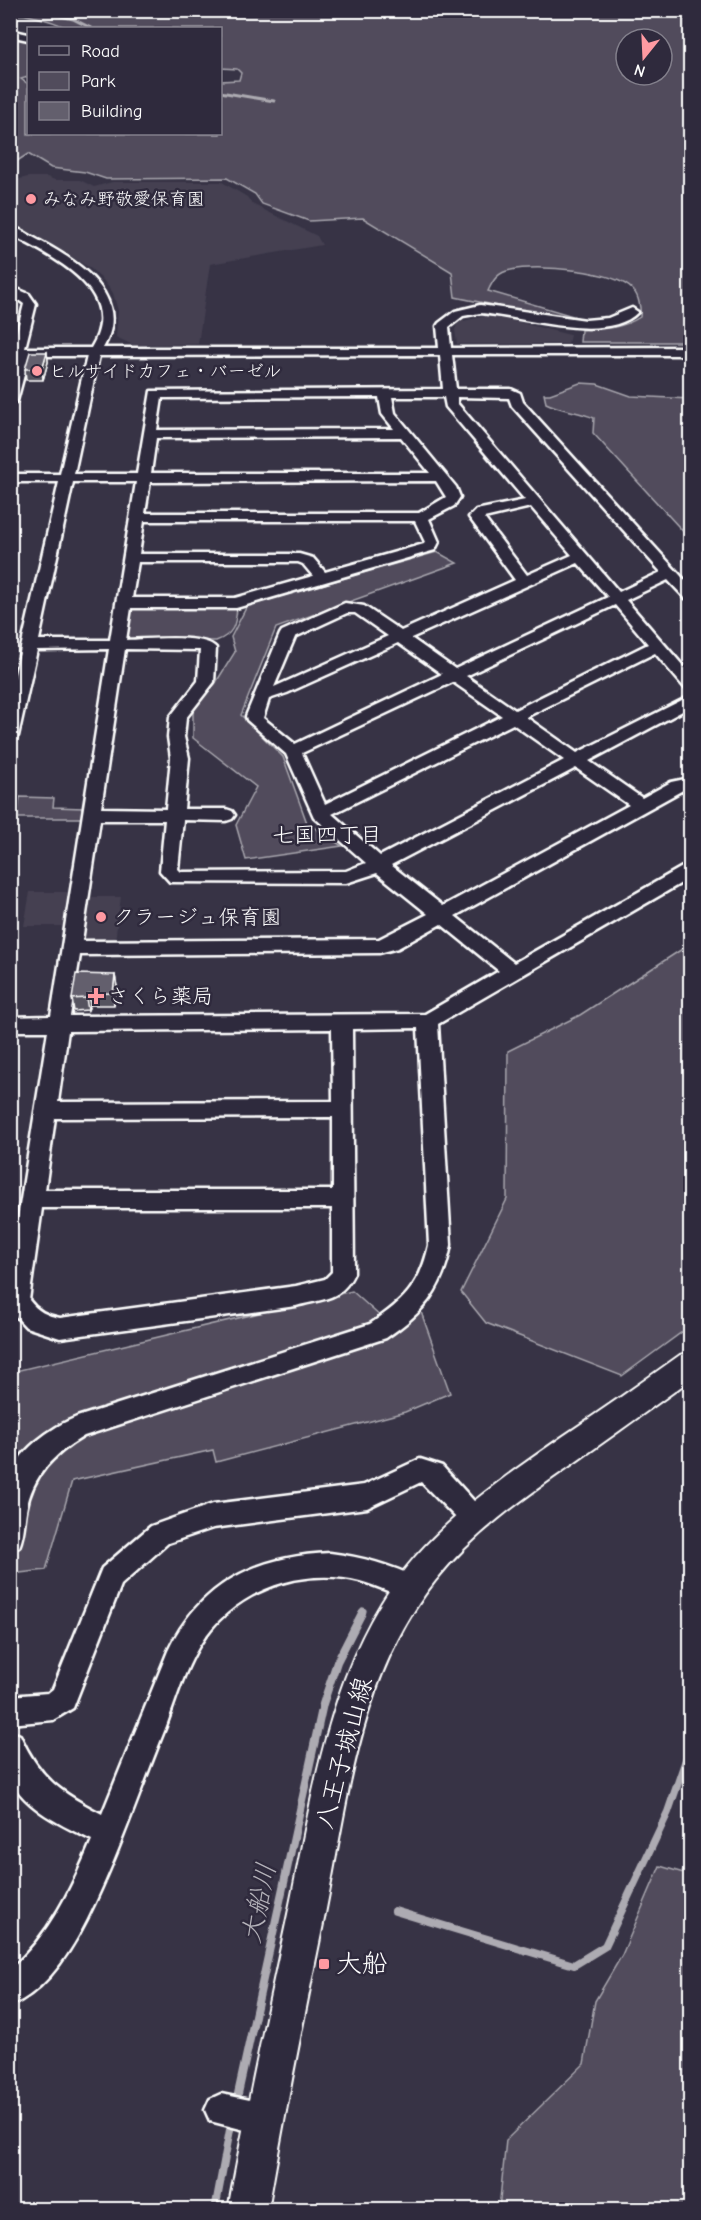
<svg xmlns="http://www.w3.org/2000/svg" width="701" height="2220" viewBox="0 0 701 2220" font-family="'Comic Neue','Klee One',sans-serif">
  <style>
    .built { fill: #444051 }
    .green { fill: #514c5c; stroke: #a8a6ae; stroke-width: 1.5; fill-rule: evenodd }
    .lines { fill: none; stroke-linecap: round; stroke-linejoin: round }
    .stream-far2 { stroke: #adabb2; stroke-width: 3 }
    .stream-far1 { stroke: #adabb2; stroke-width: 7 }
    .stream { stroke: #adabb2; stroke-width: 8 }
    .minor-casing { stroke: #fff; stroke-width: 5 }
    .major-casing { stroke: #fff; stroke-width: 4 }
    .minor { fill: #2f2a3d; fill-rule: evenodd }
    .major { fill: #2f2a3d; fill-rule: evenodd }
    .wall { fill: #55525e; stroke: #fff; stroke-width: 1.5 }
    .shaded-wall { fill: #45424c; stroke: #fff; stroke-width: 1.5 }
    .building { fill: #635f6d; stroke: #fff; stroke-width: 1.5 }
    .poi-dot { fill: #ff9aa2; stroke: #2f2a3d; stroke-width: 2 }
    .labels { text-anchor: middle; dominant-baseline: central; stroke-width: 5; stroke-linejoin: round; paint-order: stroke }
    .far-poi-label { font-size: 18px; fill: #fff; stroke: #2f2a3d; text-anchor: start }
    .poi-label { font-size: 21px; fill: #fff; stroke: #2f2a3d; text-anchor: start }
    .neighbourhood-label { font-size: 22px; fill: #fff; stroke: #2f2a3d }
    .near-street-label { font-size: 26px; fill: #fff; stroke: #2f2a3d }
    .near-poi-label { font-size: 26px; fill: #fff; stroke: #2f2a3d; text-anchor: start }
    .near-water-label { font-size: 27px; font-style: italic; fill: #b4b2b9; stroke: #2f2a3d }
  </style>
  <rect width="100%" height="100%" fill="#373345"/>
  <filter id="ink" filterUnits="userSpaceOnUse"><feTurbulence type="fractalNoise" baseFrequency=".0167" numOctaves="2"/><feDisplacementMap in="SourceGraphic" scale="12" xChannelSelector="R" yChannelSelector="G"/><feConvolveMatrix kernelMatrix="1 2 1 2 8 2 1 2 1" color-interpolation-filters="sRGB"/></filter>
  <g filter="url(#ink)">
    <path class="built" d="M28,177H47L55,180H80L94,187L112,182H222L247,197L252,204L317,236L322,245L210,264L198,344L133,345L116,337L118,311L113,293L103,280L90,268L11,221V181Z
      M490,315L570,335L568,344H457L455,330L458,322Z
      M30,892H72L67,926H24Z
      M87,897H121L115,941L87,942L80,936Z"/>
    <path class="green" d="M11,11H690V342H580L581,330C602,329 622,329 640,317C641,309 639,296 633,290C615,270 536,264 511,270C498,272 493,280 488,291L593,322L582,323L455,297L452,272L363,218L309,221L262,204L255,194L227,178L106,179L85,172L51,168L28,154L11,165V36L28,41V77L21,79L28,84V134H220L221,81L239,80L241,73L237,69L221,68L220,28H67C50,20 30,14 11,14ZM626,39H662V75H626Z
      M580,383L597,384L631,396L690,399V539L593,433L594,418C578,411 562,411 546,403L544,394H550Z
      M437,552L457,563L276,628L241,715L283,757L307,823L342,846L246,860L236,825L256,787L193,738V709L215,684L235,652L231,637L247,606Z
      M137,607H237C236,625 233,635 216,641L133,640L127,637L132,610Z
      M20,797L54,798L53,807L83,808V818H17Z
      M690,944V1326L622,1376L486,1323L461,1292L507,1199L508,1051L580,1015Z
      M352,1291L382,1318L420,1309L450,1393L405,1412L216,1462L213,1450L72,1481L46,1570L11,1574V1372Z
      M660,1866L690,1875V1873V2209H499L506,2140L584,2064L595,2001L622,1955Z"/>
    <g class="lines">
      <path class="stream-far2" d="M37,10L73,19L91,28
        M10,11L22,10
        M220,92L274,101"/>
      <path class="stream-far1" d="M361,1615L363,1611"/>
      <path class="stream" d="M395,1911L574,1965L605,1946L668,1812L690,1748
        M236,2103L323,1704L337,1662L362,1613
        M215,2210L232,2119"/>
      <g class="minor-casing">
        <path id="minor" d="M10,30L28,34V40L10,36Z
          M10,226C21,229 30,236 40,241C79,262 133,297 103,348H439L437,326L439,323L455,311L480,305L586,320L608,318L632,308L638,312C606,345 521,316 480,313L463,316L449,327L451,348L690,347V355H452L456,389H511L520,393L523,402L690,586V600L685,598L668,580L626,600L690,674V689L684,687L655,653L526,717L577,753L690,696V707L589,761L642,798L671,782L690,778V788L683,790L455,916L514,963L684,866L690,864V878L438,1024L451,1245C442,1291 424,1312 386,1338L84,1436C54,1454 32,1475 26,1511C24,1523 24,1536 19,1547L10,1551C10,1528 7,1502 10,1480C14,1453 53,1426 77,1417L370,1324C404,1301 420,1286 429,1245L418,1028L352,1029L354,1273C341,1301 324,1298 296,1306L60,1338L26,1327L10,1310V1268L48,1031H10V1017L51,1016L109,649L37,650L18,736L10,741V696L59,482H10V474H60L87,356H29L17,401L10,405V377L17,356H10V348H13L24,304L10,294V286L29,294L36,304L25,348H91C127,290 50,256 10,234ZM440,355L443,389L151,391L137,474H74L99,356ZM379,397L382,414L394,429L157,430L162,398ZM392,397H444L446,407L525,500L476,510L469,517L515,580L401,631L364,606L345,603L282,631L280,634L246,716L247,720L286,754L314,817L366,863L346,871L181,872L178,869L183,820L226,821L232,819L235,815L232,811L226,809H184L189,758L184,737L186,718L214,682L216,648C203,633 146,640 126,640L131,608H236L435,550L439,542L429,519L454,506L460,497L456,487L395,413ZM457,397L509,398L512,406L661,572L619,592L457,403ZM401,437L430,473H151L156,438ZM436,481L446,497L419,513H145L150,482ZM73,482H136L110,640H39ZM531,507L572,555L527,575L484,518ZM144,521H415L425,542L424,544L325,572L313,558L299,554H139ZM138,562H298L303,564L313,576L235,598H132ZM578,563L608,597L455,669L411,638ZM615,605L648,644L515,710L466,676ZM347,613H355L388,636L274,687L295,637ZM398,643L442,674L295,744L263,718L269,699L287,693ZM125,649L200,650L198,681L170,717L168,737L171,758L166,809L101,808ZM453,682L502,716L325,804L302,753ZM513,724L564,760L380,856L332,814ZM576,768L629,805L443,906L391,865ZM100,820H165L160,871L170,882L346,883L377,873L428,914L379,939L82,941ZM441,924L499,971L425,1014L70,1016L80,955L379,953L398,948ZM332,1029L333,1101L58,1102L68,1031ZM333,1117V1190H45L55,1118ZM42,1208H332V1272L325,1279L296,1286L60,1318C47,1316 37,1311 29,1300Z
          M420,1459L442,1466L483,1511L487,1519L483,1527L474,1531L465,1527L421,1482L367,1508L213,1528L168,1543L121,1585L73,1708L53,1720L10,1724V1696L48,1693L53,1689L102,1568L151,1526L213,1504L364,1485Z
          M330,1553C363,1557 390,1565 420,1579L424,1588L420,1597L411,1600C394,1594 378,1586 360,1581C299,1566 231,1592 199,1646C184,1671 176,1699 166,1726C140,1790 118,1857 87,1919C71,1951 45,1992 10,2006V1970C50,1935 72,1888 92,1840C66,1827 22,1808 11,1778C7,1766 10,1745 10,1731L20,1735C39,1778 61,1793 102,1814L168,1651C200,1583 257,1556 330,1553Z
          M221,2094L264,2103L275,2108L280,2119L275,2130L264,2135L210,2121L205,2110L210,2099Z"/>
      </g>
      <g class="major-casing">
        <path id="major" d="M690,1352V1380C652,1408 613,1435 574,1463C525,1497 473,1533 435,1581C360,1675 348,1799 325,1914C305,2012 285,2111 268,2210H228C246,2110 267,2012 288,1914C314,1792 330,1653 416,1556C458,1509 510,1473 562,1437C602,1410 641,1383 680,1355Z"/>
      </g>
      <use href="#minor" class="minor"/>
      <use href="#major" class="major"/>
    </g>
    <path class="wall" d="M47,352L48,362L43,380H26L25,369Z
      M115,975L117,987L114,1005H90L88,1010L74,1011L72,999Z"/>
    <path class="shaded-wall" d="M47,352L48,362L43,380L42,369Z
      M115,975L117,987L114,1005L113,993Z
      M88,994L90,1005L88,1010L86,998Z"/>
    <path class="building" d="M30,352H47L42,369H25Z
      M76,974L115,975L113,993L88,994L86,998L72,999Z"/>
  </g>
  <g class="poi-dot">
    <circle cx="31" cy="199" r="6"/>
    <circle cx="37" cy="371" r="6"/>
    <circle cx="101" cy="917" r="6"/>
    <path d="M93 987h6v6h6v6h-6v6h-6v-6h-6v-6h6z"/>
    <rect x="318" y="1958" width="12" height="12" rx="3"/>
  </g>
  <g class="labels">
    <g class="far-poi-label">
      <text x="43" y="199">みなみ野敬愛保育園</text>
      <text x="49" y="371">ヒルサイドカフェ・バーゼル</text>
    </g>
    <g class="poi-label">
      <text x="113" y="917">クラージュ保育園</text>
      <text x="108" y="996">さくら薬局</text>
    </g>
    <g class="neighbourhood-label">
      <text x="327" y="835">七国四丁目</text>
    </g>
    <g class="near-street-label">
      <text transform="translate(344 1753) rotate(-75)">八王子城山線</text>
    </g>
    <g class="near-poi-label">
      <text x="336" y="1964">大船</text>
    </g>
    <g class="near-water-label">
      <text transform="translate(259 1903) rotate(-78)">大船川</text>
    </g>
  </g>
  <rect width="701" height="2220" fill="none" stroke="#2f2a3d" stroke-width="36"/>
  <rect x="18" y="18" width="665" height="2184" fill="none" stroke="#fff" stroke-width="2" filter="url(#ink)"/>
  <rect x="27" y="27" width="195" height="108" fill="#2f2a3d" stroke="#827f8b" stroke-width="1.5"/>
  <rect x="39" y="46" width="30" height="9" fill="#2f2a3d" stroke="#827f8b" stroke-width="1.5"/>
  <text x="81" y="57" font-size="18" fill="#ffffff">Road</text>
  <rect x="39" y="72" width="30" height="18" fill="#514c5c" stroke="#827f8b" stroke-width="1.5"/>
  <text x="81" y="87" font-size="18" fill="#ffffff">Park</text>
  <rect x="39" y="102" width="30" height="18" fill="#635f6d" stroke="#827f8b" stroke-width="1.5"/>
  <text x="81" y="117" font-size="18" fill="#ffffff">Building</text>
  <g transform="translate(644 57) rotate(198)"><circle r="28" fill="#2f2a3d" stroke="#827f8b" stroke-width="1.5"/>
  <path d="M0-4.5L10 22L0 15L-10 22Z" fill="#ff9aa2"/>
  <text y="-9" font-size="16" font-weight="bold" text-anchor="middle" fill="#ffffff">N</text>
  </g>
</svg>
